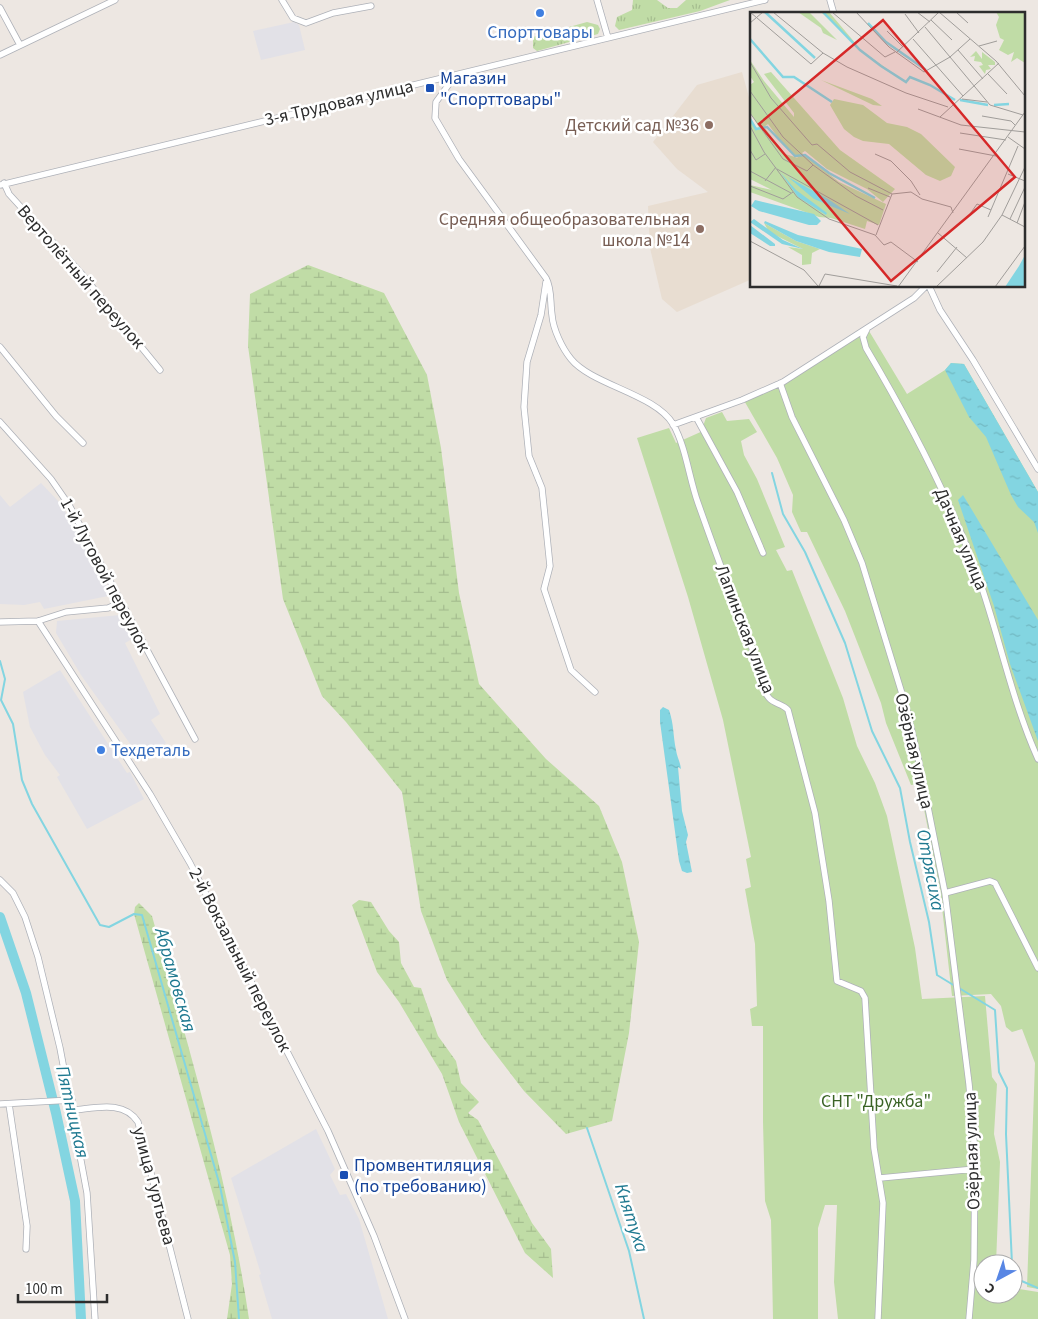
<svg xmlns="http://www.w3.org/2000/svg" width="1038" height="1319" viewBox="0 0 1038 1319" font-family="'Source Sans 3',sans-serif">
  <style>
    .industrial { fill: #e2e1e7 }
    .education { fill: #e8ddd1 }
    .grass { fill: url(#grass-tufts) }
    .wetland { fill: url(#wetland-marsh) }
    .garden { fill: #c0dca6 }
    .water { fill: url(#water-ripples) }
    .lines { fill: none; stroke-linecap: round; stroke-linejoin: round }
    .stream { stroke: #83d5e1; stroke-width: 2 }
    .river { stroke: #83d5e1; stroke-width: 10 }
    .minor-casing { stroke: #aeb1b8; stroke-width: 7 }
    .minor { stroke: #fff; stroke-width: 5.5 }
    .shop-dot { fill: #3f7fe0; stroke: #fff; stroke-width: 2 }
    .transit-dot { fill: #1a4fb4; stroke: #fff; stroke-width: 2 }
    .education-dot { fill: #8d6e63; stroke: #fff; stroke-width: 2 }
    .labels { text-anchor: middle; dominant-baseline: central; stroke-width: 5; stroke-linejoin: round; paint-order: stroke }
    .shop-label { font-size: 18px; fill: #366cbe; stroke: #fff }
    .transit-label { font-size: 18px; fill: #164399; stroke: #fff; text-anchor: start }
    .street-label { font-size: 18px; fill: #2d2d2d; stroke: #fff }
    .education-label { font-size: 18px; fill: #785e54; stroke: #fff; text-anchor: end }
    .park-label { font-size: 18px; fill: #3a6325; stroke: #fff }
    .water-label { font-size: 19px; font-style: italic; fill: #1f7990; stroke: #fff }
    .inset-river { fill: none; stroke: #83d5e1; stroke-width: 2.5 }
    .inset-road { fill: none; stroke: #a09d9a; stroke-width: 1 }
    .view { fill: #d62828; fill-opacity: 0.15; stroke: #d62828; stroke-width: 2.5 }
    .inset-edge { fill: none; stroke: #2d2d2d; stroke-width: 2.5 }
  </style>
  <defs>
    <pattern id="grass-tufts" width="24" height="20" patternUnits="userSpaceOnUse" patternTransform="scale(1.25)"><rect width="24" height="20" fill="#c0dca6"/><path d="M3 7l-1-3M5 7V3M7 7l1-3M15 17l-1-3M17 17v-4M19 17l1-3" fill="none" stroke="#a5bd8f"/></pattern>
    <pattern id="wetland-marsh" width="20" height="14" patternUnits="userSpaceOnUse" patternTransform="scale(1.25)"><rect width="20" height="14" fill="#c0dca6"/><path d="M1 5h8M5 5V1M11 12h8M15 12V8" fill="none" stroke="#a5bd8f"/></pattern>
    <pattern id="water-ripples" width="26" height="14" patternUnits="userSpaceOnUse" patternTransform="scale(1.25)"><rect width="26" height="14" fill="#83d5e1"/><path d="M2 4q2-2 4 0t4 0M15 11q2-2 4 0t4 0" fill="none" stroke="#71b7c1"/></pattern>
  </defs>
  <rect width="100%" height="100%" fill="#ede7e2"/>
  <path class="industrial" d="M294,22L299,25L305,50L261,60L253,31Z
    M41,483L59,502L71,521L109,590L108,596L44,609L40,602L24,605L0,604V495L10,507Z
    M120,615L132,639L125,643L160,714L151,720L166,743L141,759L81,675L56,633L57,621Z
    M60,670L127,773L130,772L144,799L87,829L57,777L60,775L45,755L30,727L23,692Z
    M316,1129L335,1169L330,1175L340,1195L346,1194L359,1219L388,1319H272L259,1275L261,1274L231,1178Z"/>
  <path class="education" d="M742,72L752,108V279L677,312L662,299L650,248L648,206L708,192L677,169L653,142L697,85Z"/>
  <path class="grass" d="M633,0H657L668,8H677L686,0H730L700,11L619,30L615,26L617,17L632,10Z
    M587,22L598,25L600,29L598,34L537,51L533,48V37Z"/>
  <path class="wetland" d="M308,265L384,293L427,375L441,448L459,593L479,684L546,759L599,806L622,862L639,942L629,1033L612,1121L566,1134L524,1091L484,1039L447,980L421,911L402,792L346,722L322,696L283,599L248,346L250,294Z
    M359,900L371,902L389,931L399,942L401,963L414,987L421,988L438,1036L456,1061L461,1083L479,1102L468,1113L478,1120L532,1223L551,1249L553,1278L525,1253L459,1122L442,1074L399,1002L377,972L352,905Z
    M139,903L152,916C189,1049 229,1182 249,1319H227L232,1284L230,1255L134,914L135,907Z"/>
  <path class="garden" d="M866,326L907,394L945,370L951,363L964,364L1038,492V1289L1027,1287L1035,1063L1022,1029L1012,1032L1006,1027L1001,1006L991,994L952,996L940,890L919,784L911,785L886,723L881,703L845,611L807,532H801L792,512L793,495L777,458L742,397L778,383Z
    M722,412L727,421L749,419L757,432L741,441L744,455L757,479L785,547L776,550L787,571L792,570L843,698L857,746L875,783L887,816L915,948L922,999L985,996L992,1077L997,1084L994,1134L1000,1162L996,1264H983V1294H1013V1288L1038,1292V1319H838L834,1282L837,1205H825L818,1228V1319H773L771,1220L765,1201L763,1122V1026H752L750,1009L757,1006L755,944L745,889L751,887L746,859L751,857L723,720L688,597L637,438L669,428L676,443L705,430L703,426L706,418Z"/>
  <path class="water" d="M951,363L964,364L1038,492V533L1034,522L1018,507L1011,495L986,437L969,417L945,370Z
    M963,495L1038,620V741L1010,664L994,606L958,500Z
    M663,707L669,710C674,724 673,736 676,750C677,757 680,761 681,769L678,767L682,811L688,835L686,842L692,872L687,873L682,871L679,861L660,722V710Z"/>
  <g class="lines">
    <path class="stream" d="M772,473L783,514L805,552L845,643L872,731L900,788L910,842L929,922L937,975L955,986
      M0,661L5,679L1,700L13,724L22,780L32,804L100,925L109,927L134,914L142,915L220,1186L235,1262L239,1319
      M959,988L995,1010L999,1072L1007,1088L1006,1134L1012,1264
      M587,1128L629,1251L644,1319
      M1013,1271L1017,1279L1038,1288"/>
    <path class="river" d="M0,917L26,993L56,1113L75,1201L81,1319"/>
    <g class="minor-casing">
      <path id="minor" d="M282,0L293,18L306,23L333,13L371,6
        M597,0L608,38
        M830,0L834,14
        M0,8L20,45
        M0,55L115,0
        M451,76L452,80L436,102L435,118L459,159L546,278C552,289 550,302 552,315C553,329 562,348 571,359C592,385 655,394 673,424C686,447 689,478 698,503C715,551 732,598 751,645C757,661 757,684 769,698C774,704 783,704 788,710L815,813L829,901L837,981L861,991L865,998L874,1148L883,1203L878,1319
        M4,183L9,194L81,273L160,370
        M0,185L765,0
        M546,282L541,315L527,362L524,407L529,456L542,488L550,566L544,589L571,670L595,692
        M929,286L940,310L973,360L1038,469
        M867,329L863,337L866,348C910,422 950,498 979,579C1000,639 1012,701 1038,759
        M0,347L56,416L83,443
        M780,383L792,417L844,520L862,563L907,710L919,762L945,893L969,1084L975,1153L974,1260L969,1319
        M696,417L737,492L763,553
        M0,422L51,479L69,505L195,739
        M673,425L742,400L783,382L914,298L926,286
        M38,621L150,794L190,863L328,1131L374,1236L405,1319
        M0,622L38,621L66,612L108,608L120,603
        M0,880L13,893L25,917L38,957L60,1048L87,1193L95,1319
        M945,893L990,881L995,883L1038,968
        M0,1104L72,1100
        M9,1104L27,1226L26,1249
        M74,1110C96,1108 124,1100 138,1122L188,1319
        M880,1178L975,1169"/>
    </g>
    <use href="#minor" class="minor"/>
  </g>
  <g class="shop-dot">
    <circle cx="540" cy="13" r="5"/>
    <circle cx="101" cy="750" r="5"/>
  </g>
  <g class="transit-dot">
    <rect x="425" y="83" width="10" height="10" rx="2.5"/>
    <rect x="339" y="1170" width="10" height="10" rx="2.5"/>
  </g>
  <g class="education-dot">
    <circle cx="709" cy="125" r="5"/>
    <circle cx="700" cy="229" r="5"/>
  </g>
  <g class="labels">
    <g class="shop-label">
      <text x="540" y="32">Спорттовары</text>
      <text x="111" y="750" text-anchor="start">Техдеталь</text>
    </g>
    <g class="transit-label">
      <text x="440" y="78">Магазин<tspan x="440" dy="21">"Спорттовары"</tspan></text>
      <text x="354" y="1165">Промвентиляция<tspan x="354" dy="21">(по требованию)</tspan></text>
    </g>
    <g class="street-label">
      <text transform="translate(339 103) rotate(-13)">3-я Трудовая улица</text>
      <text transform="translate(81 277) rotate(49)">Вертолётный переулок</text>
      <text transform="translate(961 539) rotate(67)">Дачная улица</text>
      <text transform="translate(105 575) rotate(62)">1-й Луговой переулок</text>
      <text transform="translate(745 629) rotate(69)">Лапинская улица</text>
      <text transform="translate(914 751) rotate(77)">Озёрная улица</text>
      <text transform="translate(240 960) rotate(63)">2-й Вокзальный переулок</text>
      <text transform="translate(972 1151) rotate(-92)">Озёрная улица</text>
      <text transform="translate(154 1186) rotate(75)">улица Гуртьева</text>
    </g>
    <g class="education-label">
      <text x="699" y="125">Детский сад №36</text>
      <text x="690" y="219">Средняя общеобразовательная<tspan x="690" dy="21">школа №14</tspan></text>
    </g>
    <g class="park-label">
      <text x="876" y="1101">СНТ "Дружба"</text>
    </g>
    <g class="water-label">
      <text transform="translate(930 870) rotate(79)">Отрясиха</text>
      <text transform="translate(175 980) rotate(74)">Абрамовская</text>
      <text transform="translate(72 1112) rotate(77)">Пятницкая</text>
      <text transform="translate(631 1218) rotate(72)">Княтуха</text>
    </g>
  </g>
  <g transform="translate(750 12)">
    <rect width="275" height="275" fill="#ede7e2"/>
    <path d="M226,39L232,47V40L245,50V53H238L241,57L236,58L235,62L229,54L233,53L231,50L224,49L225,44L220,45ZM14,211L46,229L70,237L62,241L61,252L52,253V243L38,235L53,237L19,220Z" fill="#c0dca6"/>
    <path d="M246,0H275V51L267,46L261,50L264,40L258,43L249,38L254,28L250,26L246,13L249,5Z" fill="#c0dca6"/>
    <path d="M48,0H59L87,28L73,21L71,16ZM71,0H79L112,39L158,72L117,44ZM71,68L122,87L132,94L123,93ZM84,87L113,93L137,111L157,115L171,122L205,155L201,164L190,169L176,163L139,132L113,129L104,125L94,117L80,93Z" fill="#c0dca6"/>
    <path d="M0,48L14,69L44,105V101L14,62L21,60L90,138L145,177L133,190L117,177L77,157L55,139L52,141L89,170L136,192L129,213L117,209L115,217L81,206L69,205L0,180V173L22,178L0,167V108L6,118L10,117L0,100V73L4,70L0,64ZM18,112L29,127L48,146L35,142L14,115Z" fill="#c0dca6" fill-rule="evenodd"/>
    <path d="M30,160L46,178L77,201L76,203L48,185ZM38,165L78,187L100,202L64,187ZM5,188L64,202L71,209L67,213H59L9,199L1,194ZM4,207L33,228L53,237L32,232L0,210ZM15,209L48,223L112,237L110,245L79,240L46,229L14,211ZM0,213L25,232V234H20L0,221ZM275,243V275H255L269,254Z" fill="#83d5e1"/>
    <path class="inset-river" d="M15,0L65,46M73,0L110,38L131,54L156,70L160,65L180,73L205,88M118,11L136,30L176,58M0,27L33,65H44L82,90M210,88L238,93M244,93L259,92M0,107L6,117L17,115L45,144L55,143L79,161L125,186"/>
    <path class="inset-road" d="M0,0L61,52L73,41M23,0L73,41L97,55L156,81L198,95M82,0L135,45L145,40M106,0L139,35L174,60L200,45L220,27M167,0L180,10M189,0L246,49L275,84M206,0L218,11M155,2L169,21M181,8L202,28M0,11L13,0M175,15L240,93L273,103M137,19L153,35M163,27L213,84M229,34L247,29M208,38L233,67M146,41L189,0M0,50L21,86L62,133L67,132L100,160L142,182L161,180L172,187L201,195L203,201M238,62L257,82M0,79L33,125L63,153L106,184L133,198M212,87L237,90M168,97L211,113L275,120M0,101L33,147L57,159L63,153M232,104L261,109L265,113M190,105L249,51M0,114L14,140L47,185L79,207L125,223L134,233L141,230L168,250M210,121L256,128M258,125L275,137M209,137L246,144M0,138L6,148L15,142M125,142L141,149L161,169L170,183M27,157L128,213M0,159L41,181M258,162L275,169M15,169L26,155M0,174L33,187L43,180M118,176L140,185M220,202L227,192L241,198M252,203L275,215M238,205L268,134M260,207L275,175M267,211L275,190M188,221L217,246M126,223L142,182M0,229L54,258L68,274M187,260L207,235M69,274L75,262L147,274M148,275L275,100M186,275L233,230L252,203L275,155M245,275L275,234"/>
    <path class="view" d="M133,8L265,165L141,269L9,112Z"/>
    <rect width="275" height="275" class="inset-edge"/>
  </g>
  <g transform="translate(998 1279) rotate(220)"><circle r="24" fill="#ffffff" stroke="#ababab"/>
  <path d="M0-4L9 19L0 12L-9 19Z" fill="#5886e4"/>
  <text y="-8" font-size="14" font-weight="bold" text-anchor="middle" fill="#2d2d2d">С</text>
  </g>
  <path d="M18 1294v8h89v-8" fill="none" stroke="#2d2d2d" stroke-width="2.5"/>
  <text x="25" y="1294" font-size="15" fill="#2d2d2d" stroke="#ffffff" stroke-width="4" paint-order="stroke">100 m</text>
</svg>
